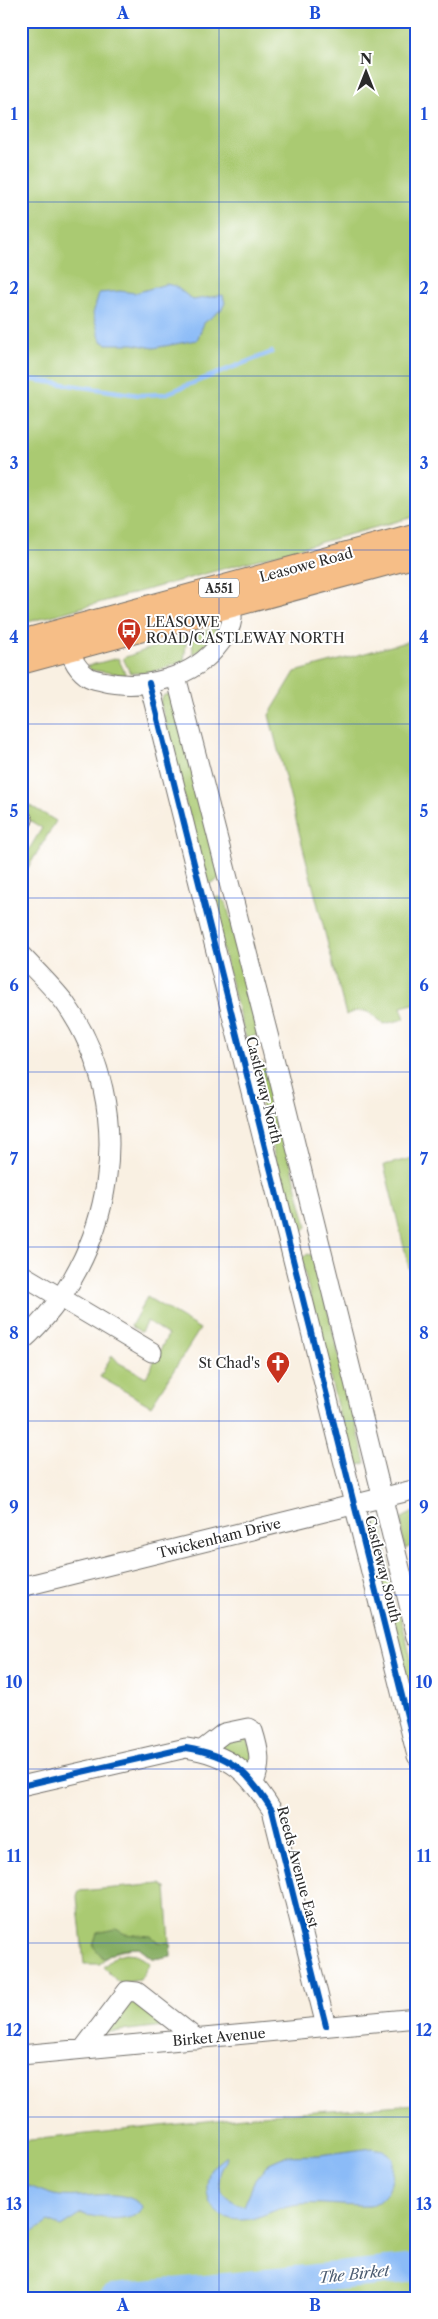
<svg xmlns="http://www.w3.org/2000/svg" width="438" height="2319" viewBox="0 0 438 2319" font-family="'Libre Caslon Text',serif">
  <style>
    .green { fill: #aaca72; stroke: #6a7a4e }
    .forest { fill: #87ae64; stroke: #596c48 }
    .water { fill: #8bbbf7; stroke: #5b7391 }
    .lines { fill: none; stroke-linecap: round; stroke-linejoin: round }
    .stream { stroke: #8bbbf7; stroke-width: 4.5 }
    .river { stroke: #8bbbf7; stroke-width: 28 }
    .minor-casing { stroke: #73706b; stroke-width: 21 }
    .major-casing { stroke: #73706b; stroke-width: 26 }
    .minor { stroke: #fff; stroke-width: 19 }
    .major { stroke: #f6be87; stroke-width: 24 }
    .cycleway-casing { stroke: #fff; stroke-width: 9 }
    .cycleway { stroke: #0057b8; stroke-width: 6 }
    .grid { fill: none; stroke: #1d4ed8; stroke-width: 1; stroke-opacity: 0.55 }
    .labels { text-anchor: middle; dominant-baseline: central; stroke-width: 4; stroke-linejoin: round; paint-order: stroke }
    .shield { fill: #fff; stroke: #6b6b6b; stroke-width: 1 }
    .shield-label { font-size: 12px; font-weight: bold; fill: #2b2b2b }
    .street-label { font-size: 14px; fill: #2b2b2b; stroke: #fff }
    .poi-label { font-size: 14px; fill: #2b2b2b; stroke: #fff; text-anchor: start }
    .water-label { font-size: 15px; font-style: italic; fill: #4d5d72; stroke: #fff }
    .neatline { fill: none; stroke: #1d4ed8; stroke-width: 2 }
    .grid-label { font-size: 16px; text-anchor: middle; font-weight: bold; fill: #1d4ed8 }
  </style>
  <rect width="100%" height="100%" fill="#fff"/>
  <filter id="ink" filterUnits="userSpaceOnUse"><feTurbulence type="fractalNoise" baseFrequency=".02" numOctaves="2"/><feDisplacementMap in="SourceGraphic" scale="10" xChannelSelector="R" yChannelSelector="G"/><feConvolveMatrix kernelMatrix="1 2 1 2 8 2 1 2 1" color-interpolation-filters="sRGB"/></filter>
  <filter id="wash" filterUnits="userSpaceOnUse"><feTurbulence type="fractalNoise" baseFrequency=".0096" numOctaves="4" result="noise"/><feDisplacementMap in="SourceGraphic" scale="20" xChannelSelector="R" yChannelSelector="G"/><feGaussianBlur stdDeviation="1.12" result="paint"/><feColorMatrix in="noise" values="0 0 0 0 0 0 0 0 0 0 0 0 0 0 0 0 0 1.4 0 .05"/><feComposite in="paint" operator="in"/></filter>
  <g filter="url(#wash)">
    <rect width="100%" height="100%" fill="#f9f0e2"/>
    <path class="green" d="M21,21H417V516L21,624Z
      M218,628L217,636L193,655L192,634Z
      M187,635L184,661L150,673H130L123,658Z
      M417,639V1003L401,1007L405,1019L384,1024C369,1012 365,1006 346,1015L269,715L295,672Z
      M118,658L126,675L91,670L87,666Z
      M170,694L175,698L220,877L215,882L209,883L205,880L160,701L164,695Z
      M21,800L56,821L26,871L21,868V847L28,851L42,828L21,815Z
      M220,897L226,902L260,1033L250,1038L245,1036L211,904L214,898Z
      M262,1062L266,1065L307,1227L301,1233L293,1231L252,1066Z
      M417,1157V1301L384,1165Z
      M308,1254L314,1256L366,1463L352,1467L301,1258Z
      M147,1297L200,1329L151,1406L100,1377L112,1355L119,1363L146,1377L168,1335L147,1321L141,1332L131,1326Z
      M417,1510V1543L405,1549L402,1534V1518Z
      M380,1519L384,1529L394,1608L401,1618L417,1682L414,1689H409L365,1522Z
      M237,1736L247,1740L254,1752L250,1767L241,1759L220,1746Z
      M161,1884L166,1888L171,1956L153,1959L139,1948C122,1949 111,1950 100,1964H84L77,1897L79,1891Z
      M126,1953L136,1954L150,1963L140,1980L119,1983L103,1967L117,1955Z
      M139,2002L164,2026L102,2033L124,2004Z
      M417,2104V2298H21V2141L272,2114Z"/>
    <path class="forest" d="M116,1929L125,1934L151,1936L158,1942L170,1943L171,1956L153,1959L139,1948L120,1949L104,1959L93,1946L97,1933Z"/>
    <path class="water" d="M166,284L175,286L193,300L223,295L225,303L222,309L204,323L197,340L154,348L133,344H107L101,341L93,314L99,293L120,291L135,293Z
      M372,2148L383,2150L393,2158C394,2179 391,2197 370,2206C348,2207 312,2201 293,2205C275,2208 259,2220 241,2220C209,2220 201,2193 211,2168L226,2156C226,2163 220,2168 219,2175C216,2192 230,2201 244,2206L255,2180L269,2163L285,2156L320,2155Z
      M29,2186C37,2189 46,2193 54,2195C79,2201 123,2185 142,2206L140,2213C119,2222 102,2218 81,2214L61,2227L48,2222L31,2234C19,2221 21,2206 21,2189Z"/>
    <g class="lines">
      <path class="stream" d="M21,378L139,395L165,394L272,352"/>
      <path class="river" d="M113,2298L417,2268"/>
    </g>
  </g>
  <g filter="url(#ink)">
    <g class="lines">
      <g class="minor-casing">
        <path id="minor" d="M66,636C70,652 73,666 87,676C91,679 97,680 102,681C142,691 195,678 220,643C226,636 231,628 232,619C233,611 228,601 226,593
          M176,676L270,1042L417,1637
          M149,683L417,1756
          M21,823L23,820
          M21,955C36,971 52,986 65,1003C140,1109 115,1258 21,1342
          M21,1274L152,1352
          M21,1587L417,1489
          M202,1750L224,1733L248,1728L253,1731C259,1750 262,1763 254,1783
          M21,1786L186,1748C232,1755 248,1772 272,1810L326,2026
          M83,2049L127,1991L137,1992L197,2039
          M21,2055L417,2018"/>
      </g>
      <g class="major-casing">
        <path id="major" d="M21,642L417,535
          M21,662L417,555"/>
      </g>
      <use href="#minor" class="minor"/>
      <use href="#major" class="major"/>
      <g class="cycleway-casing">
        <path id="cycleway" d="M149,683L417,1756
          M21,1786L186,1748C232,1755 248,1772 272,1810L326,2026"/>
      </g>
      <use href="#cycleway" class="cycleway"/>
    </g>
  </g>
  <path class="grid" d="M219,21V2298M21,202H417M21,376H417M21,550H417M21,724H417M21,898H417M21,1072H417M21,1247H417M21,1421H417M21,1595H417M21,1769H417M21,1943H417M21,2117H417"/>
  <defs>
    <g id="bus-pin" transform="scale(1.25)"><path d="M0 17L-7.5 6A9.5 9.5 0 1 1 7.5 6Z" fill="#c8321e" stroke="#fff"/><path d="M-5-6H5V4H4V6H2V4H-2V6H-4V4H-5ZM-3.5-4V0h7V-4ZM-3.5 1.2v1.5H-2V1.2ZM2 1.2v1.5H3.5V1.2Z" fill="#fff"/></g>
    <g id="church-pin" transform="scale(1.25)"><path d="M0 17L-7.5 6A9.5 9.5 0 1 1 7.5 6Z" fill="#c8321e" stroke="#fff"/><path d="M-1.2-6h2.4v3.5h3.3v2.4h-3.3V6h-2.4V-.1h-3.3v-2.4h3.3Z" fill="#fff"/></g>
  </defs>
  <g fill-rule="evenodd">
    <use href="#bus-pin" x="129" y="630"/>
    <use href="#church-pin" x="278" y="1363"/>
  </g>
  <g class="labels">
    <rect class="shield" x="199" y="578.5" width="40" height="19" rx="4"/>
    <g class="shield-label">
      <text x="219" y="588">A551</text>
    </g>
    <g class="street-label">
      <text transform="translate(306 565) rotate(-15)">Leasowe Road</text>
      <text transform="translate(264 1090) rotate(76)">Castleway North</text>
      <text transform="translate(219 1538) rotate(-14)">Twickenham Drive</text>
      <text transform="translate(383 1569) rotate(76)">Castleway South</text>
      <text transform="translate(298 1867) rotate(75)">Reeds Avenue East</text>
      <text transform="translate(219 2037) rotate(-5)">Birket Avenue</text>
    </g>
    <g class="poi-label">
      <text x="146" y="622">LEASOWE<tspan x="146" dy="16">ROAD/CASTLEWAY NORTH</tspan></text>
      <text x="260" y="1363" text-anchor="end">St Chad's</text>
    </g>
    <g class="water-label">
      <text transform="translate(354 2274) rotate(-6)">The Birket</text>
    </g>
  </g>
  <rect width="438" height="2319" fill="none" stroke="#fff" stroke-width="55"/>
  <g transform="translate(366 72)" stroke="#ffffff" stroke-width="4" paint-order="stroke">
  <path d="M0-4L9 19L0 12L-9 19Z" fill="#2b2b2b"/>
  <text y="-8" font-size="14" font-weight="bold" text-anchor="middle" fill="#2b2b2b">N</text>
  </g>
  <rect x="28" y="28" width="382" height="2264" class="neatline"/>
  <g class="grid-label">
    <text x="123" y="19">A</text>
    <text x="315" y="19">B</text>
    <text x="14" y="120">1</text>
    <text x="424" y="120">1</text>
    <text x="14" y="294">2</text>
    <text x="424" y="294">2</text>
    <text x="14" y="469">3</text>
    <text x="424" y="469">3</text>
    <text x="14" y="643">4</text>
    <text x="424" y="643">4</text>
    <text x="14" y="817">5</text>
    <text x="424" y="817">5</text>
    <text x="14" y="991">6</text>
    <text x="424" y="991">6</text>
    <text x="14" y="1165">7</text>
    <text x="424" y="1165">7</text>
    <text x="14" y="1339">8</text>
    <text x="424" y="1339">8</text>
    <text x="14" y="1513">9</text>
    <text x="424" y="1513">9</text>
    <text x="14" y="1688">10</text>
    <text x="424" y="1688">10</text>
    <text x="14" y="1862">11</text>
    <text x="424" y="1862">11</text>
    <text x="14" y="2036">12</text>
    <text x="424" y="2036">12</text>
    <text x="14" y="2210">13</text>
    <text x="424" y="2210">13</text>
    <text x="123" y="2311">A</text>
    <text x="315" y="2311">B</text>
  </g>
</svg>
